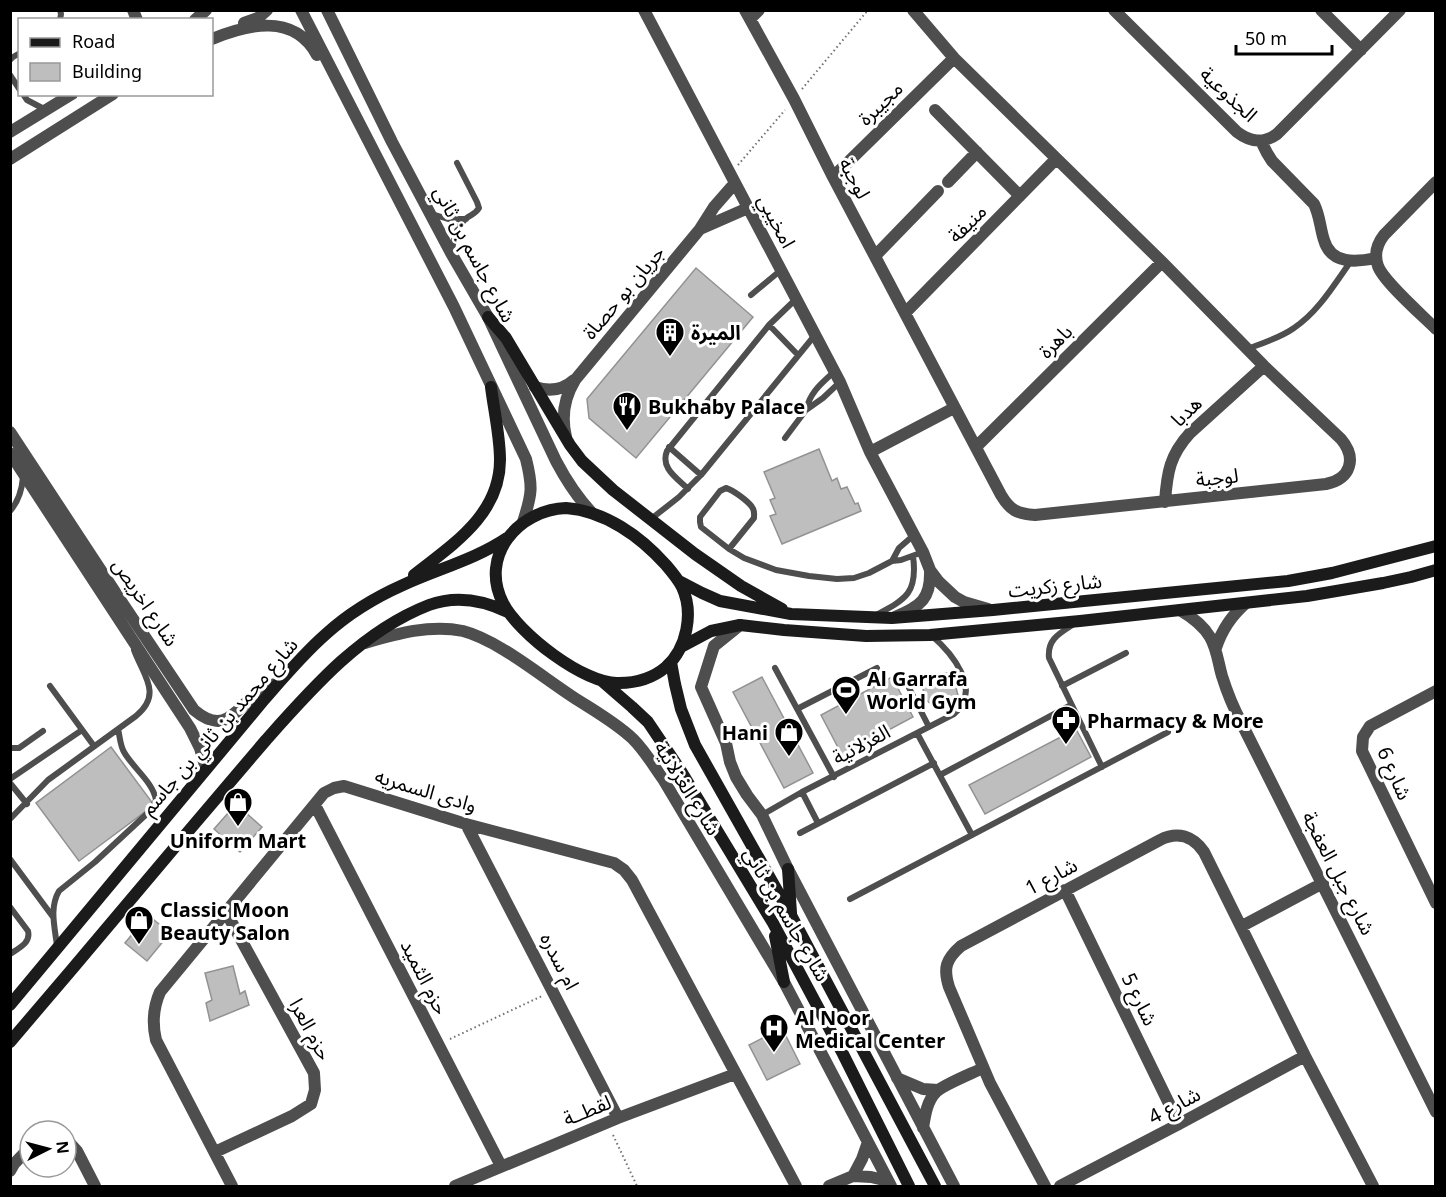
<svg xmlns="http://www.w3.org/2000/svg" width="1446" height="1197" viewBox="0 0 1446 1197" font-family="'Noto Sans','Noto Sans Arabic',sans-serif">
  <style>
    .building { fill: #bebebe; stroke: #929292; stroke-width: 1.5 }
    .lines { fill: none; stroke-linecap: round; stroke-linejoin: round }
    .path { stroke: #707070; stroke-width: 2; stroke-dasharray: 1.5 3; stroke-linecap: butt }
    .service { stroke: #4e4e4e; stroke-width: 6 }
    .minor { stroke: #4e4e4e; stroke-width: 12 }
    .tertiary { stroke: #4e4e4e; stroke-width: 12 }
    .secondary { stroke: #1b1b1b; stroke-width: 12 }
    .labels { text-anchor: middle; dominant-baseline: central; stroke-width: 6; stroke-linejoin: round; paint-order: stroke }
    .street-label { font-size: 20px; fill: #000; stroke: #fff }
    .poi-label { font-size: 20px; font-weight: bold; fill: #000; stroke: #fff; text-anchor: start }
  </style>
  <rect width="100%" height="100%" fill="#fff"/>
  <path class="building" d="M696,268L753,317L636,458L589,418L587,399Z
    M819,449L832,481L837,478L841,489L847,487L855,504L858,503L861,511L782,544L770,516L776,514L770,500L775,498L764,472Z
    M952,672L960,703L939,710L926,700L920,678Z
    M762,677L813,773L784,788L733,692Z
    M892,677L913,717L842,755L821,715Z
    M1076,729L1091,757L985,814L969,785Z
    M111,747L154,805L79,861L36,803Z
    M236,804L262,827L240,852L214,829Z
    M148,915L170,933L147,961L125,943Z
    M233,966L240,994L245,991L249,1005L210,1021L206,1003L212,1000L205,973Z
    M782,1028L800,1064L767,1080L749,1045Z"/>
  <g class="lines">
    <path class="path" d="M802,89L868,10
      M738,165L785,110
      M450,1039L542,996
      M613,1135L637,1186"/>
    <path class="service" d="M60,10L61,14L60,20
      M10,60L13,57L20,53
      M10,75L20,90
      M23,94L27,100L46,110
      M432,214L448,219H466
      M452,252C453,239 457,225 468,217C473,214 476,213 479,208L477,202L457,163
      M751,295L781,270
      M769,325L798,355
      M1247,349C1263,343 1280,338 1294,328C1318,312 1334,285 1351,261
      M806,410C810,392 822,383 834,372
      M785,438L806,410L823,398L840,382
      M669,447L701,475
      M688,489C677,478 660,468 667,451L769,325L796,299
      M10,511C19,501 22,490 23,477
      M651,519L679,497L701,475L815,335
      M729,549L754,518C754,513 755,511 752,507C748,501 733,490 726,488L720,491L700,517V522L701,527L729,549L744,558L776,570L809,576L837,579L854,578L869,573L892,561L901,560L923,552
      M892,561L899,548L914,535
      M876,615C906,599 918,593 913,556
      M1074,624C1060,633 1047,639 1049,658L1102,767
      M775,668L834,777
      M906,682L929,727
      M50,686L94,746
      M1062,686L1126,653
      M797,709L877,668
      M917,733L972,835
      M10,748H19L43,731
      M940,775L1071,705
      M10,779L82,730
      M10,783L27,804
      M802,792L818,823
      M762,815L802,792L954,714C983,690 952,653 931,635
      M10,819L48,780L136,716C163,694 143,675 134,650
      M800,833L934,763
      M10,859L53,917
      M850,899L1168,732
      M10,907L28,931C31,943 19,948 10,954
      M57,946C55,928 49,908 59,891L95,862L151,810L156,800C153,782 133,768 124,752C120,745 120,737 118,729"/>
    <path class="minor" d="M133,10L137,20
      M644,10L840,382L870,452L923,552L930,570L939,582L955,597L964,602L988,609
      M745,10L794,99L833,177L1001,495C1010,510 1017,514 1035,515L1326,484C1351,479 1357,458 1341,439L1264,366L1162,262L954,58L913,10
      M1114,10L1237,132C1250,142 1263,144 1277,134L1400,10
      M1321,10L1361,50
      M750,19L759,10
      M935,110L1020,196
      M1261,141L1267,153L1272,161L1314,204C1320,216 1320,228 1324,240C1331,265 1357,262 1376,258
      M833,177L954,58
      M948,182L977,152
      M1436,182L1384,235C1377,244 1374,255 1378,266C1383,281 1423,316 1436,329
      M700,229L748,208
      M875,256L938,191
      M905,313L1056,159
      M535,387C550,392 563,390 574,380
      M566,437C561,416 564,398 575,380L700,229L714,207L735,183
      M976,447L1162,262
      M870,452L954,408
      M1165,502C1167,472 1170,455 1190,433L1264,366
      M1180,610C1192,617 1203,625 1210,637C1217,649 1218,662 1222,676C1227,692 1233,707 1241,722C1307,852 1371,982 1436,1112
      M895,617C921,606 931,599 930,570
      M740,625L714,646L701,687L726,743L730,762L736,777L747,795L762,815L788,869L954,1186
      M365,643C396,634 430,624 463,631C498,640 542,677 573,697C593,710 615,722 633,739C645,751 653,765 663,779L784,982L891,1186
      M1216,648C1222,629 1231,616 1246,603
      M1436,691L1370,726L1363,737L1362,751L1436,903
      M315,805L501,1166
      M466,824L618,1118
      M1065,890L1179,1124
      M1242,926L1323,883
      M897,1078L923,1089L938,1090
      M923,1128C925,1115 927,1101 936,1092C943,1085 973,1073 983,1068
      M66,1139L77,1151L95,1186
      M215,1152L292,1116L311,1104L315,1090L314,1073L226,912
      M10,1171L14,1164L30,1147
      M853,1176L862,1159L868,1142
      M232,1186L156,1040C152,1023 153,1008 160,992L324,793L334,788L344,786L466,824L614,863L624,870L632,880L796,1186
      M455,1186L618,1118L735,1074
      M829,1186L853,1176L871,1177L888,1181
      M1045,1186L990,1083L949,987C943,968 946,959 961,946L1160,840C1178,831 1193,836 1204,852L1305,1056L1373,1186
      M1060,1186L1179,1124L1305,1056"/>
    <path class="tertiary" d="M301,10L454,307L526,459C533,487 532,494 523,522
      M327,10L392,142L451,253L488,317L556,461C566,480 577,497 592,513
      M195,20L206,10
      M244,23L258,18L267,10
      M212,39C248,24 294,13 317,55
      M10,132L72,94
      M10,159L113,94
      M10,432L123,604L194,710C225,736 235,710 257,693C263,688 271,685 278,683
      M10,453L190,728L200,748L206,769"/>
    <path class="secondary" d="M488,317L506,338L570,445L582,461L613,490L695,554L741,586L782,609
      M566,508C605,511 640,536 666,565C672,572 678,579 682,587C694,613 687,648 666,667C653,678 636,683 619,683C585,685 518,633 503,603C479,556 518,510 566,508Z
      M414,575C452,545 500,515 500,460C500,436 494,411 491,387
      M679,581L702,593L720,601L791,614L892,618L993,610L1288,581L1332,573L1436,546
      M681,647L711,631L740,625L784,630L866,636L930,635L1080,621L1307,596L1383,583L1411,577L1436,570
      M671,662L675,684L681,709L695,745L792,917L935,1186
      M602,681L632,707L648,722L681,771L773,923L843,1054L909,1186
      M788,869L791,913
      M775,936L784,982
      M10,1005L263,701C283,678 303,654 326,634C348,614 376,597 403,585C438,569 476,559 507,538
      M10,1042C69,973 128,903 186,834C213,802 240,771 266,740C313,687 362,631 429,605C456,595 483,600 508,612"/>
  </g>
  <defs>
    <g id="building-pin" transform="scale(1.5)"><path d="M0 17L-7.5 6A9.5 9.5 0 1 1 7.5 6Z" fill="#000" stroke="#fff"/><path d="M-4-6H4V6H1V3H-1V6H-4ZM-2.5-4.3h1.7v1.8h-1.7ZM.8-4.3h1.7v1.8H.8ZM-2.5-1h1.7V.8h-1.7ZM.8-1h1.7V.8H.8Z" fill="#fff"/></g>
    <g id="restaurant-pin" transform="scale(1.5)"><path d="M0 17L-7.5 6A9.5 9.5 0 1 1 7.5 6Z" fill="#000" stroke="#fff"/><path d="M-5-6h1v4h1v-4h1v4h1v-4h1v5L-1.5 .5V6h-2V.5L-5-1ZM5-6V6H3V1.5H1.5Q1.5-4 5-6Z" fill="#fff"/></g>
    <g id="stadium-pin" transform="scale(1.5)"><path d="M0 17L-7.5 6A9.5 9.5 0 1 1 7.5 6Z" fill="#000" stroke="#fff"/><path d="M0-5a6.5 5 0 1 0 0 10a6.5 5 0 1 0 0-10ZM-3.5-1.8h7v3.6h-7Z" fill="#fff"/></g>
    <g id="pharmacy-pin" transform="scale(1.5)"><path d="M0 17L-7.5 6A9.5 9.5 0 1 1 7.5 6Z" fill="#000" stroke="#fff"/><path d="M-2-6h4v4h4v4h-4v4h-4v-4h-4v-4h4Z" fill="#fff"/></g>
    <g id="shop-pin" transform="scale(1.5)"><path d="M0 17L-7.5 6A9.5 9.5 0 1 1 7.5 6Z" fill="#000" stroke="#fff"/><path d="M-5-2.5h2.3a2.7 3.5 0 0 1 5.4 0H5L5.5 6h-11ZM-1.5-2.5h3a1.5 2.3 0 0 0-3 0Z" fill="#fff"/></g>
    <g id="hospital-pin" transform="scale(1.5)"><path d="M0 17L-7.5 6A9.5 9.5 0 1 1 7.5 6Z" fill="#000" stroke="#fff"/><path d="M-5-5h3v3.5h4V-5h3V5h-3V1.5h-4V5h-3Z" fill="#fff"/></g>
  </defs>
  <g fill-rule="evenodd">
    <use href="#building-pin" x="670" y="332"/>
    <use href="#restaurant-pin" x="627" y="406"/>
    <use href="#stadium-pin" x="846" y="690"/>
    <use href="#pharmacy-pin" x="1066" y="720"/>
    <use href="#shop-pin" x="789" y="732"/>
    <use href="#shop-pin" x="238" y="802"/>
    <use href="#shop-pin" x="139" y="920"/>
    <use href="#hospital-pin" x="774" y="1028"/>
  </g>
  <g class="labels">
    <g class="street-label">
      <text transform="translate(1229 94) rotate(43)">الجذوعية</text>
      <text transform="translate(880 103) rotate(-44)">مجيبرة</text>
      <text transform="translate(855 178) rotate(62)">لوجبة</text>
      <text transform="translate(777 221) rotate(62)">امخيبي</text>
      <text transform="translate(967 223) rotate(-45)">منيفة</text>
      <text transform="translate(475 254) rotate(62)">شارع جاسم بن ثاني</text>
      <text transform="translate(623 292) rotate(-50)">جريان بو حصاة</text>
      <text transform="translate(1055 341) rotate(-45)">باهرة</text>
      <text transform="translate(1186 411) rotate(-44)">هدبا</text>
      <text transform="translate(1217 477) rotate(-6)">لوجبة</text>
      <text transform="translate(1055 585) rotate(-6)">شارع زكريت</text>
      <text transform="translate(146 602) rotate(56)">شارع اخريص</text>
      <text transform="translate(219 726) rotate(-49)">شارع محمد بن ثاني بن جاسم</text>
      <text transform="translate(861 744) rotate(-28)">الغزلانية</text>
      <text transform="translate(1395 773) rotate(66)">شارع 6</text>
      <text transform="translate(688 788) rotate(58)">شارع الغزلانية</text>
      <text transform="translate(426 790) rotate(17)">وادى السمريه</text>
      <text transform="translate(1339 873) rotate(63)">شارع جبل العفجة</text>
      <text transform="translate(1051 876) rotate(-28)">شارع 1</text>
      <text transform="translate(787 914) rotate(60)">شارع جاسم بن ثاني</text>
      <text transform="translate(560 961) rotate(63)">ام سدره</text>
      <text transform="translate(425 977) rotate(63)">حزم الثميد</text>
      <text transform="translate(1140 999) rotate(64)">شارع 5</text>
      <text transform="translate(311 1029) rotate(62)">حزم العرا</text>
      <text transform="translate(1174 1105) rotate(-28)">شارع 4</text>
      <text transform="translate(587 1110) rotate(-22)">لقطــة</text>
    </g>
    <g class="poi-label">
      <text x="691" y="332">الميرة</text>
      <text x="648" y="406">Bukhaby Palace</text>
      <text x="867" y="678">Al Garrafa<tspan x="867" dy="23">World Gym</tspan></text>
      <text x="1087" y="720">Pharmacy &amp; More</text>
      <text x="768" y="732" text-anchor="end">Hani</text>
      <text x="238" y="840" text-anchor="middle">Uniform Mart</text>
      <text x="160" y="909">Classic Moon<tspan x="160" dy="23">Beauty Salon</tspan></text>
      <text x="795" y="1017">Al Noor<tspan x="795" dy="23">Medical Center</tspan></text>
    </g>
  </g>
  <rect width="1446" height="1197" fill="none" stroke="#000000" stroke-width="24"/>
  <rect x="18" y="18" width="195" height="78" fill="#ffffff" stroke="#999999" stroke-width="1.5"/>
  <rect x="30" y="38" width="30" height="9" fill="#1b1b1b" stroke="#999999" stroke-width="1.5"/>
  <text x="72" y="48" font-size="18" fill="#000000">Road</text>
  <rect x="30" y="63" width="30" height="18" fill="#bebebe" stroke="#999999" stroke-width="1.5"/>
  <text x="72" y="78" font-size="18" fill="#000000">Building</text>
  <g transform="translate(48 1149) rotate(84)"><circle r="28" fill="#ffffff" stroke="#999999" stroke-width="1.5"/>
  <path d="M0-4.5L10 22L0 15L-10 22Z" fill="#000000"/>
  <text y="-9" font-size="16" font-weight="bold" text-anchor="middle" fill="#000000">N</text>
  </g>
  <path d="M1236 45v9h96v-9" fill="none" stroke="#000000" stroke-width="3"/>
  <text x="1245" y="45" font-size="18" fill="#000000" stroke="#ffffff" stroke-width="4.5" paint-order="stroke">50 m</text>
</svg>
